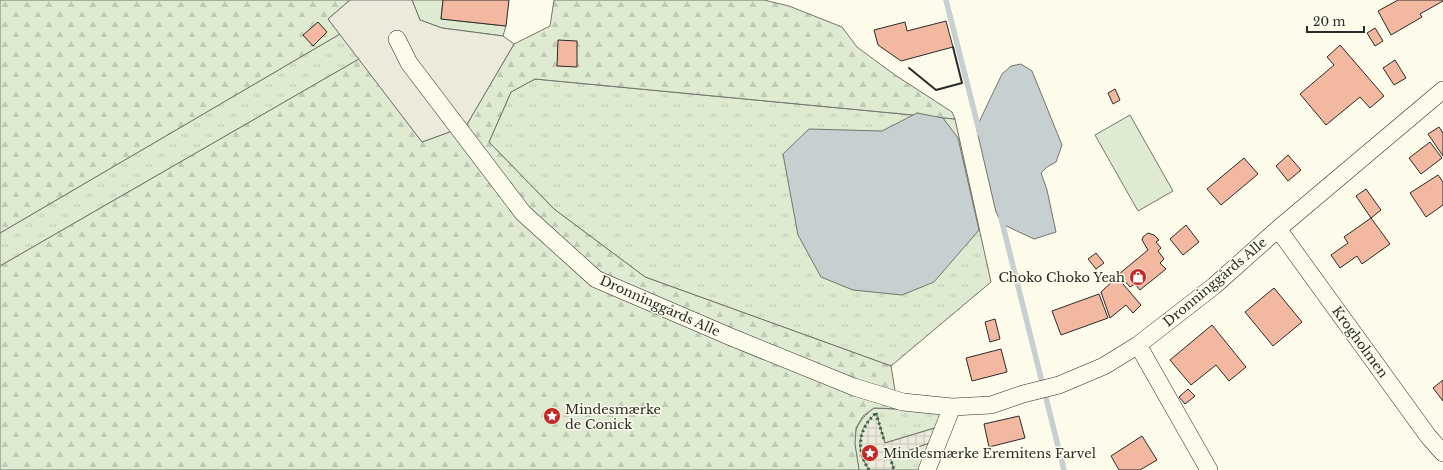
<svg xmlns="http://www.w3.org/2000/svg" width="1443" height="470" viewBox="0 0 1443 470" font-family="'Libre Baskerville',serif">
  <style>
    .grass { fill: url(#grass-tufts); stroke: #74746e }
    .forest { fill: url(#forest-firs); stroke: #74746e }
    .garden { fill: #deebd1; stroke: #74746e }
    .parking { fill: #eceadb; stroke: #74746e }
    .plaza { fill: url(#plaza-grid); stroke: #74746e }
    .water { fill: #c7d0d0; stroke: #74746e }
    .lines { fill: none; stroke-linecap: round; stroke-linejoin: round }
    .stream { stroke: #c7d0d0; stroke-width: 5.5 }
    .building { fill: #f2b8a0; stroke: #2b2b2b }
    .street-casing { stroke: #2b2b2b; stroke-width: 18 }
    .street { stroke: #fdfbea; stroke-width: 17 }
    .hedge { stroke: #34623c; stroke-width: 3; stroke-dasharray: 2 3; stroke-linecap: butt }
    .wall { stroke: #2b2b2b; stroke-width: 2 }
    .labels { text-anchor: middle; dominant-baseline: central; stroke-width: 3; stroke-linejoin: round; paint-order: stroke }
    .poi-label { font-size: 13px; fill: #2b2b2b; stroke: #fdfbea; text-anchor: start }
    .street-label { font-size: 13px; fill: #2b2b2b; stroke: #fdfbea }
  </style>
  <defs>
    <pattern id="grass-tufts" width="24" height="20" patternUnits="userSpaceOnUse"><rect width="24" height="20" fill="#deebd1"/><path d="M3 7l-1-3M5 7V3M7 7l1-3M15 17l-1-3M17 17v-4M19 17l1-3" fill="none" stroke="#bfcab4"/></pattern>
    <pattern id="forest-firs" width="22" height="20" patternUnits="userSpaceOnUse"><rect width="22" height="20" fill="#deebd1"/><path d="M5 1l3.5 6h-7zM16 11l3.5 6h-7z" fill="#bfcab4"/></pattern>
    <pattern id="plaza-grid" width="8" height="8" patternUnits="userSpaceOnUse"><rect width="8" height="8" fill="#eceadb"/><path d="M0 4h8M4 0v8" fill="none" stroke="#cbc9bc"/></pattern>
  </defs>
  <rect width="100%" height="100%" fill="#fdfbea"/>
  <path class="grass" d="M340,34L359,59L0,266V233Z
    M535,79L955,119L991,282L891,366L645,277L554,209L489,142L511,92Z
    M874,408L940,411L938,427L885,443L876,413C873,417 868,421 866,425C859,440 860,457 869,470H859C854,442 848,428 874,408Z
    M932,442L922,470H894L890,457Z"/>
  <path class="forest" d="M0,0H350L328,19L340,34L0,233Z
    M554,0H764L789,6L842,27L857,47L895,75L952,112L955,119L535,79L511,92L489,142L554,209L645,277L891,366L898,409L874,408L863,416L856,428L855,444L859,470H0V266L359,59L422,142L466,126L514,44L550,26Z"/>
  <path class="garden" d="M412,0H443L441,19L506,26L503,36L442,28L420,20Z
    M1130,115L1173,191L1138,211L1095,135Z"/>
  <path class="parking" d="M350,0H412L420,20L442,28L503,36L514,44L466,126L422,142L328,19Z"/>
  <path class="plaza" d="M876,413L885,443L938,427L932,442L890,457L894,470H869L862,457L860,447V441L863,429L869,420Z"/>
  <path class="water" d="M1021,64L1032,71L1062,145L1056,162L1047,167L1041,173L1047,190L1056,232L1034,239L1002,224L996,212L977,131L980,120L1002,74L1011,66Z
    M917,113L943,118L958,138L979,230L934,282L902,295L853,290L821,277L798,235L783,154L809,129L882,131Z"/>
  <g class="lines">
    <path class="stream" d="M946,0L980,134
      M1001,218L1064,470"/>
  </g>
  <path class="building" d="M443,0H509L506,26L441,19Z
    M1398,0H1443V1L1420,14L1422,17L1391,35L1378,11Z
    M946,21L953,47L901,61L878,45L874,30L905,22L907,31Z
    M318,22L327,32L313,46L303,35Z
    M1375,28L1383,41L1375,46L1367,33Z
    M558,40L577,41V67L557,66Z
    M1340,45L1384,96L1370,108L1360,97L1326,125L1300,94L1334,65L1327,57Z
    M1395,60L1406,78L1394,85L1383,68Z
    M1115,89L1120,100L1113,104L1108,93Z
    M1439,127L1443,133V156L1428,134Z
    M1430,142L1442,158L1421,174L1409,158Z
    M1288,155L1301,170L1288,181L1276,166Z
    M1244,158L1258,174L1221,205L1207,189Z
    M1438,175L1443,182V205L1426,217L1410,193Z
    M1366,189L1381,210L1371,218L1356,196Z
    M1371,218L1390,244L1362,264L1357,256L1340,268L1331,255L1348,243L1344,237Z
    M1186,225L1199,242L1183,255L1170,239Z
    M1148,233L1154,235L1159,240L1156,242L1161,248L1158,251L1164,259L1160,263L1166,269L1140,290L1135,284L1130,287L1119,274L1148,250L1142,240L1143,237Z
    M1096,253L1104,263L1096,269L1088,259Z
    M1117,277L1141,305L1133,313L1126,305L1110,318L1101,292Z
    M1274,288L1302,322L1273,346L1245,312Z
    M1099,294L1108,318L1061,335L1052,311Z
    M995,319L1000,339L990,342L985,322Z
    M1212,325L1246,367L1229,381L1216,365L1191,385L1170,360Z
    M1001,349L1007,372L972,381L966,358Z
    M1443,380V401L1433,388Z
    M1188,389L1195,396L1185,404L1179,397Z
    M1019,416L1025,438L989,447L984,424Z
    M1142,436L1157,460L1140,470H1119L1111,456Z"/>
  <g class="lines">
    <g class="street-casing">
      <path id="street" d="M397,39L409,63L523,213L596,279L731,337L854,387L903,402L952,407L991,405L1023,394L1059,385L1104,366L1138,345L1214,286L1278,229L1443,90
        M1278,229L1428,436L1443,453
        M1138,345L1209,470
        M927,470L952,407"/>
    </g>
    <use href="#street" class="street"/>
    <path class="hedge" d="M876,413L884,440
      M890,457L894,470
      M869,470C856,450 858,429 876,413"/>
    <path class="wall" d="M909,68L936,90L962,83L953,47"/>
  </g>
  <defs>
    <g id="shop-disc" transform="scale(0.9)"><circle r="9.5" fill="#c62828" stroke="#fdfbea"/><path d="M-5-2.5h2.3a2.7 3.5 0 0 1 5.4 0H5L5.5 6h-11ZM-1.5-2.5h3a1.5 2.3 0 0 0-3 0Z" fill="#fff"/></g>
    <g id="sight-disc" transform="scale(0.9)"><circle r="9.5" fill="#c62828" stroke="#fdfbea"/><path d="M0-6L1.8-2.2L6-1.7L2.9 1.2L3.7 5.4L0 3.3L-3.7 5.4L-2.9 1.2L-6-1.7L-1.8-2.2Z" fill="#fff"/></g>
  </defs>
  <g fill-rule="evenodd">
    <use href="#shop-disc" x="1138" y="277"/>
    <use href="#sight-disc" x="552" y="416"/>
    <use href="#sight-disc" x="870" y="453"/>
  </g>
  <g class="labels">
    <g class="poi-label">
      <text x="1125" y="277" text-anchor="end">Choko Choko Yeah</text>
      <text x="565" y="409">Mindesmærke<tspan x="565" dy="15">de Conick</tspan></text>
      <text x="883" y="453">Mindesmærke Eremitens Farvel</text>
    </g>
    <g class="street-label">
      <text transform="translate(1215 282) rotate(-40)">Dronninggårds Alle</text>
      <text transform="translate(660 306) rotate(24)">Dronninggårds Alle</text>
      <text transform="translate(1360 342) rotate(54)">Krogholmen</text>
    </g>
  </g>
  <path d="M1307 26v6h57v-6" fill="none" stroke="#2b2b2b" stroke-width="2"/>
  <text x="1313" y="26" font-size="12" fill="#2b2b2b" stroke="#fdfbea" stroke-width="3" paint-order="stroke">20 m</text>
</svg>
